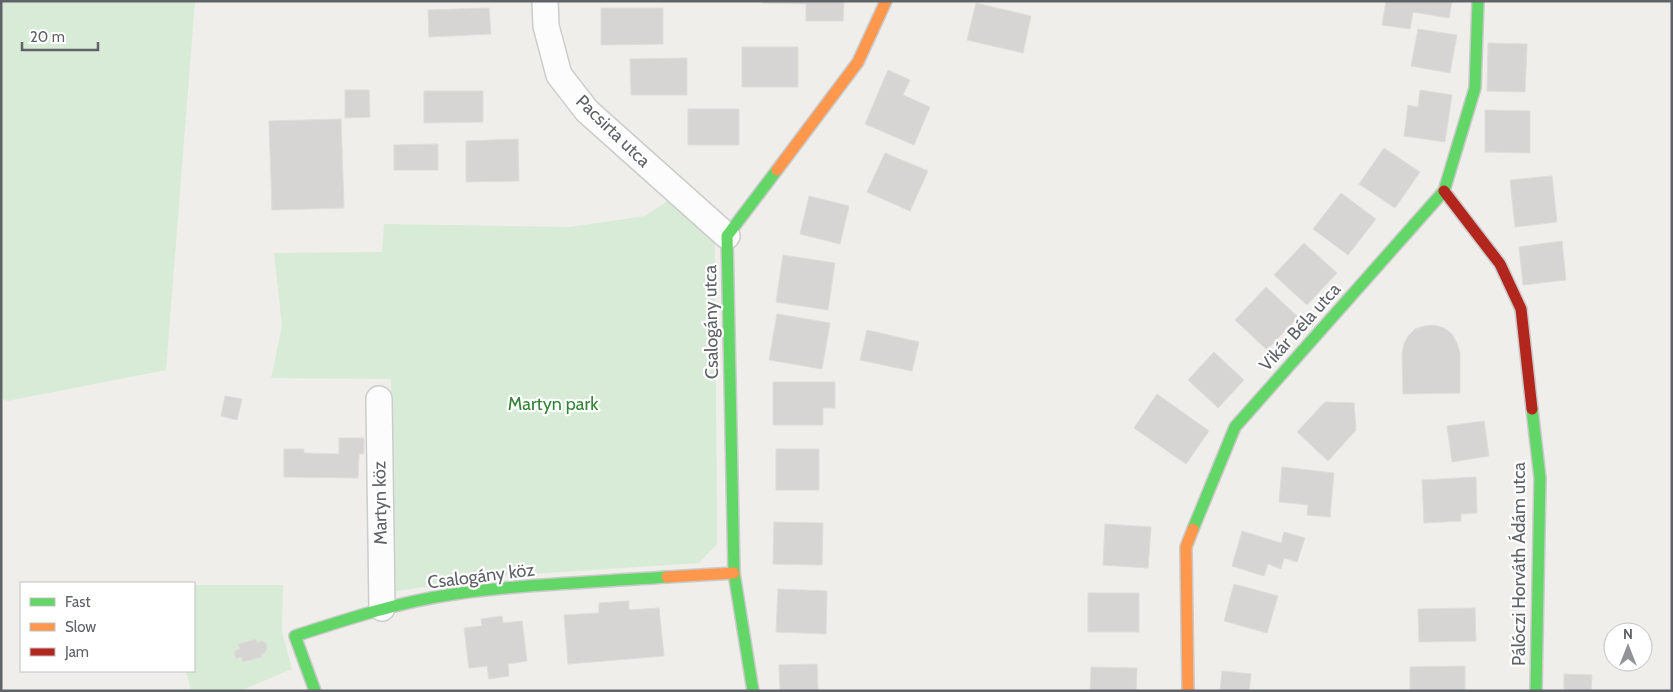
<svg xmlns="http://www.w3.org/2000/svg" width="1673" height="692" viewBox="0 0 1673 692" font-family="Cabin,sans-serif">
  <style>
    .green { fill: #d8ebd6 }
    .building { fill: #d6d5d3; stroke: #deddd9 }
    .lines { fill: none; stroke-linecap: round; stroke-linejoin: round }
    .street-casing { stroke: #cbcccc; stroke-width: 28 }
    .fast-casing { stroke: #cacacb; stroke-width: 14 }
    .slow-casing { stroke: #cacacb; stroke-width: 14 }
    .jam-casing { stroke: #cacacb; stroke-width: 14 }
    .street { stroke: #fdfcfc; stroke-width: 25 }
    .fast { stroke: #63d668; stroke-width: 11 }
    .slow { stroke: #ff974d; stroke-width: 11 }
    .jam { stroke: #b3261e; stroke-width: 11 }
    .labels { text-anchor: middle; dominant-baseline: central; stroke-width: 4.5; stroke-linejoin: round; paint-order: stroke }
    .street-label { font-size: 18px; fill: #5f6368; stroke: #fff }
    .park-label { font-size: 18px; fill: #348238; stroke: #fff }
  </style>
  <rect width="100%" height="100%" fill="#efeeea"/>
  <path class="green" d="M1,1H195L166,370L7,401L1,398Z
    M675,196L715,243L717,544L699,563L501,576L390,592L391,379L271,378L282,326L274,253L382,252L384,224L570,227L645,216Z
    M194,585H283L282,631L292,669L240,691H191L186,671H194Z"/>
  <path class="building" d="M762,1H844L843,21H806V4L762,3Z
    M1386,1H1452L1449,18L1413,12L1410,29L1382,25Z
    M976,3L1031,16L1023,53L967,40Z
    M489,8L491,34L429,37L428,10Z
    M601,8H663V44L601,45Z
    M1418,29L1457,35L1450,73L1411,66Z
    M1488,43L1527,44L1525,92L1487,91Z
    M742,47H798V87H742Z
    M687,58V95H631L630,59Z
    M888,70L910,80L903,95L930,107L914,145L865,124Z
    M345,90H369L370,117L345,118Z
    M1420,90L1452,95L1445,142L1404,136L1408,105L1418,107Z
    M424,91H483V122L424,123Z
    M688,109H739V145H688Z
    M1485,110L1530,111V153L1485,152Z
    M341,119L344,208L272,210L269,121Z
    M518,139L519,181L466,182V141Z
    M438,144V170H394V145Z
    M1384,148L1420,172L1395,208L1359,184Z
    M885,153L928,171L910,211L867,192Z
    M1552,176L1557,222L1515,227L1510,180Z
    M1341,193L1376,219L1348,255L1313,229Z
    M809,196L849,206L840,244L800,234Z
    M1562,241L1566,280L1523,285L1519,247Z
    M1304,243L1337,273L1307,305L1274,275Z
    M783,255L835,263L828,310L776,302Z
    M1266,287L1298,317L1267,350L1235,320Z
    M777,314L830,323L822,369L769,360Z
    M1434,325L1444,328L1452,334L1457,343L1460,353V393L1403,394L1402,354L1404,344L1408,336L1415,329L1424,326Z
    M867,330L919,342L912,371L860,360Z
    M1214,352L1244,380L1218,408L1188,380Z
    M773,382H835V408H823V425H773Z
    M1157,394L1209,431L1186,464L1134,428Z
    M225,396L242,399L237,420L221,416Z
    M1325,402L1354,403L1356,430L1328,461L1297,432Z
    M1484,421L1489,456L1452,462L1447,426Z
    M339,438H364V454H359L358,478L284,477V449H304V453L339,454Z
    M776,449H819V490H776Z
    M1282,467L1334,473L1330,517L1307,515L1308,505L1279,502Z
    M1476,477L1477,513L1461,514V521L1424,523L1422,480Z
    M774,522L823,523L822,565L773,564Z
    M1105,524L1151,527L1148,568L1103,565Z
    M1242,531L1281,543L1284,532L1305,538L1297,562L1284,558L1281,569L1268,564L1264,576L1232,566Z
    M1234,584L1278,596L1267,633L1224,621Z
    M778,589L827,591L826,634L776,632Z
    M1088,593H1139V632H1088Z
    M629,601V610L659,608L664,656L568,664L564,615L599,613V603Z
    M1475,608L1476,641L1419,642L1418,609Z
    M502,616L503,623L522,621L527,661L508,664L509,676L489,679L487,666L469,668L464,628L482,626L481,619Z
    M256,639L257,643L261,641L266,643L267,648L264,654H261L262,657L243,662L241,657L236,659L234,651L240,649L238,644Z
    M817,664L818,691H780L779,665Z
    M1465,666V691H1410V667Z
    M1091,667L1137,668L1136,691H1090Z
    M1222,671L1251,674L1249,691H1220Z
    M1564,674L1592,675L1591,691H1564Z"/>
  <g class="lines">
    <g class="street-casing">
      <path id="street" d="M545,1L546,26L559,75L587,111L727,236
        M379,399L382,608"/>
    </g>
    <g class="fast-casing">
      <path id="fast" d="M1532,409L1540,478L1536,691
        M1193,529L1235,427L1444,191L1475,88L1478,1
        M315,691L295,636C347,619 399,602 454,594C524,584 596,582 667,577
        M753,691L734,573L727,236L777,170"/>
    </g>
    <g class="slow-casing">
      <path id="slow" d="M777,170L858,62L886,1
        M667,577L734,573
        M1188,691L1186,547L1193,529"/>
    </g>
    <g class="jam-casing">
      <path id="jam" d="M1444,191L1500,264L1521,309L1532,409"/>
    </g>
    <use href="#street" class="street"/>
    <use href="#fast" class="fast"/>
    <use href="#slow" class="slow"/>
    <use href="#jam" class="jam"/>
  </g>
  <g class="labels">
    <g class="street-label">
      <text transform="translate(613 131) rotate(44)">Pacsirta utca</text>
      <text transform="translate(711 322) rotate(-91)">Csalogány utca</text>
      <text transform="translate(1300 327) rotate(-48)">Vikár Béla utca</text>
      <text transform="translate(380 503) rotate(-91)">Martyn köz</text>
      <text transform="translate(1519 564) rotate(-90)">Pálóczi Horváth Ádám utca</text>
      <text transform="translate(481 576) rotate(-7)">Csalogány köz</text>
    </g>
    <g class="park-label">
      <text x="553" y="404">Martyn park</text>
    </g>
  </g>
  <rect width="1673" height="692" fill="none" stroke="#5f6368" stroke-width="5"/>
  <rect x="20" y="582" width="175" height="90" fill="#ffffff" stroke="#bfc1c3"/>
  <rect x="30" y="598" width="25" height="8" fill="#63d668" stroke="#bfc1c3"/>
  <text x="65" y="607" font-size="15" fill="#5f6368">Fast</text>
  <rect x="30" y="623" width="25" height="8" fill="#ff974d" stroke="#bfc1c3"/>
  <text x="65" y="632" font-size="15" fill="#5f6368">Slow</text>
  <rect x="30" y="648" width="25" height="8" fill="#b3261e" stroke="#bfc1c3"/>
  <text x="65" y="657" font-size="15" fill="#5f6368">Jam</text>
  <g transform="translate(1628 647)"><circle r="24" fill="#ffffff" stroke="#bfc1c3"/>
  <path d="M0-4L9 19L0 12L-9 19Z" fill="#919496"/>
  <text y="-8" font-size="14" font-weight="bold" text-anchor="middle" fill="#5f6368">N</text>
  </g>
  <path d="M22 42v8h76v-8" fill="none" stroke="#5f6368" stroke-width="2.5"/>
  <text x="30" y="42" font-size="15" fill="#5f6368" stroke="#ffffff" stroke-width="4" paint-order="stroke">20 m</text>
</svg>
